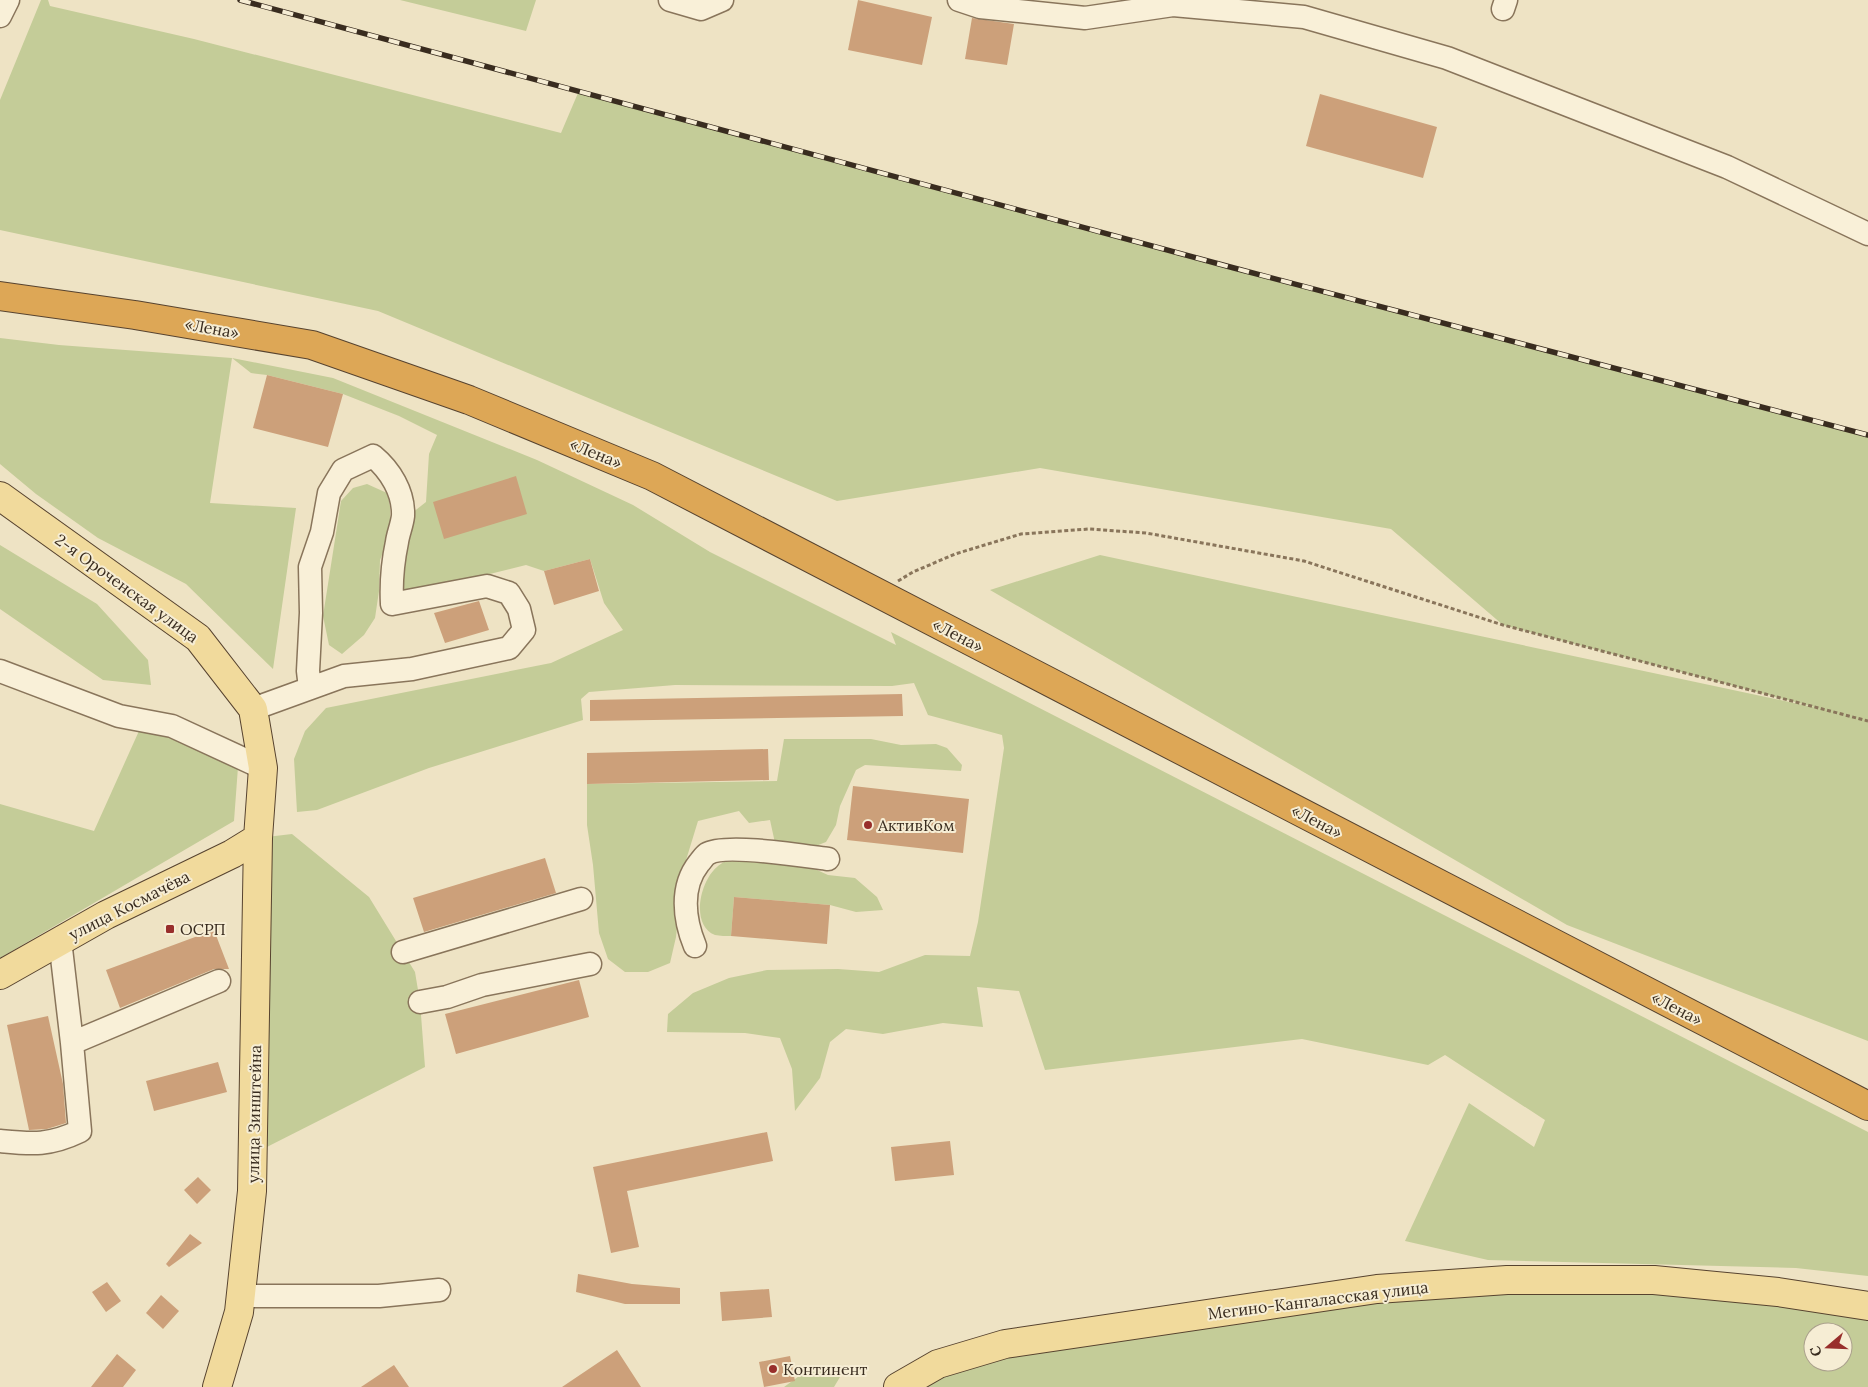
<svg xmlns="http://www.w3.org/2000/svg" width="1868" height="1387" viewBox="0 0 1868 1387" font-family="Lora,serif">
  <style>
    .green { fill: #c4cc98; fill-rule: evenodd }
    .building { fill: #cca07a }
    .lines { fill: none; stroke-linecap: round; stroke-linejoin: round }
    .minor-casing { stroke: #89755b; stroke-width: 25 }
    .major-casing { stroke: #57432f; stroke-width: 30 }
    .highway-casing { stroke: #57432f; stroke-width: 30 }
    .path { stroke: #89755b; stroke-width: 3; stroke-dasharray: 4 2.5; stroke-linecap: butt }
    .minor { stroke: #f9f0d8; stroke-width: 22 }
    .major { stroke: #f1da9c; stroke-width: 28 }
    .highway { stroke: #dda756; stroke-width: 28 }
    .rail-casing { stroke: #392c1f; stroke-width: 5.5 }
    .rail { stroke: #f6edd4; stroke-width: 4; stroke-dasharray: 11; stroke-linecap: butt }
    .poi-dot { fill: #982e2b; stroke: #f6edd4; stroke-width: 2 }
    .labels { text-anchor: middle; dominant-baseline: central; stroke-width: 4; stroke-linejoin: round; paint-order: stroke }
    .street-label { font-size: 16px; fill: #392c1f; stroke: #f6edd4 }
    .poi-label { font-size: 16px; fill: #392c1f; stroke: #f6edd4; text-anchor: start }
  </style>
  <rect width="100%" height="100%" fill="#eee3c4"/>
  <path class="green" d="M41,0H48L50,6L194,39L561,133L578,93L1868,435V1041L1567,925L990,590L1100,555L1822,709L1503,625L1391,529L1040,468L837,501L378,311L0,230V100Z
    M400,0H536L526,31Z
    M0,338L59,345L232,358L333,378L537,460L633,505L710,552L896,645L891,632L1868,1132V1276L1796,1268L1488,1260L1405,1241L1469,1103L1534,1147L1545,1120L1445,1055L1428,1065L1302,1039L1045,1070L1019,991L977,987L983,1027L943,1023L883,1034L846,1029L830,1042L820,1078L795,1111L792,1069L780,1038L745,1033L667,1032L668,1014L693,993L729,978L767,970L838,969L879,972L925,955L970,956L978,922L1004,748L1002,735L928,715L914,683L892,686L675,685L589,692L581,699L583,720L429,768L317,810L297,812L294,759L305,731L326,708L551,663L623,630L604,603L590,559L544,571L526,565L409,594L402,587L412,513L426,502L429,454L437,435L399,416L343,394L267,375L251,373L232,358L210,503L296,508L273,669L186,584L98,538L36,494L0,464Z
    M367,484L387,493L390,506V534L380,560L379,591L375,618L364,635L342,654L329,645L323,616L341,501L353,488Z
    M0,545L97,604L148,660L151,685L103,680L0,609Z
    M143,722L238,767L234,821L0,958V804L94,831Z
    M784,739H871L901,745L936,744L947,748L962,765L961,771L865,765L856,770L840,806L836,825L826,842L808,849L775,843L770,820L749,823L739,811L698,821L683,870L676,937L670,963L648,972H625L608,959L599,933L593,865L587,825V784L777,781Z
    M292,834L369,897L415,972L420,1002L425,1067L253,1154L258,838Z
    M734,857L806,865L828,875L855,878L877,897L883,910L856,912L830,905L734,897L731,936C726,936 720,936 715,935C690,925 700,881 717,867C721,863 728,860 734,857Z
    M1507,1280L1868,1306V1387H898L938,1364ZM1813,1332H1843V1362H1813Z
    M813,1366L828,1370L840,1377L834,1387H784Z"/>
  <path class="building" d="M858,0L932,17L922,65L848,50Z
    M972,18L1014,24L1007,65L965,59Z
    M1320,94L1437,127L1423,178L1306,146Z
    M267,375L343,394L328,447L253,428Z
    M516,476L527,514L444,539L433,502Z
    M590,559L599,591L554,605L544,571Z
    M479,601L489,630L445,643L434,613Z
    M902,694L903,716L590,721V700Z
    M768,749L769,780L587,784V753Z
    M853,786L969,799L963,853L847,840Z
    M545,858L556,893L424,932L413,898Z
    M734,897L830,905L827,944L731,936Z
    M214,930L229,969H214L120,1008L106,970Z
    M579,980L589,1017L456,1054L445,1014Z
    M48,1016L63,1084L66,1123L47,1129L29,1130L7,1025Z
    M218,1062L227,1092L154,1111L146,1081Z
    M767,1132L773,1161L627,1191L639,1247L611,1253L593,1167Z
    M950,1141L954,1175L895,1181L891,1147Z
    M198,1177L211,1190L197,1204L184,1190Z
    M190,1234L202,1243L169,1267L166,1264Z
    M578,1274L632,1284L680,1288V1304H625L576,1292Z
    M107,1282L121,1301L106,1312L92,1292Z
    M769,1289L772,1317L722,1321L720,1292Z
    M161,1295L179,1311L163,1329L146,1313Z
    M617,1350L641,1387H562Z
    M117,1354L136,1370L123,1387H91Z
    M790,1356L795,1381L764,1387L759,1362Z
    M394,1365L409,1387H361Z"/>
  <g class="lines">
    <g class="minor-casing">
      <path id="minor" d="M670,0L701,9L722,0
        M959,0L980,7L1085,18L1173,5L1304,17L1447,58L1727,167L1868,234
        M1503,9L1506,0
        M0,16L8,0
        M0,671L119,716L172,726L263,768
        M253,709L344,676L412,669L509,648L524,630L519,609L509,593L487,586L392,604C391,585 393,561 397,542C398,534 402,525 403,516C404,492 390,470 373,456L343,470L329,493L322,532L310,567L311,613L308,671L310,688
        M60,940L72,1043L219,981
        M695,946C684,919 680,887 699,863C701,861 704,856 707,854C724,843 805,856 828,859
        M403,952L581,899
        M420,1002L447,997L482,985L590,964
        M0,1141C32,1144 49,1146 80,1131L72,1043
        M241,1296H379L439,1290"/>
    </g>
    <g class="major-casing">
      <path id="major" d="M0,496L198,638L253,709L263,768L258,838L252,1191L239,1312L217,1387
        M0,975L106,915L232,854L258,838
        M898,1387L938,1364L1005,1344L1377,1289L1507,1280H1654L1778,1292L1868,1306"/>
    </g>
    <g class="highway-casing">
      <path id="highway" d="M0,296L135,315L312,345L469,400L652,476L1868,1106"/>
    </g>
    <path class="path" d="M898,581L913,572L955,554L1021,534L1089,529L1146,533L1304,561L1503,625L1868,721"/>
    <use href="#minor" class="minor"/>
    <use href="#major" class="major"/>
    <use href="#highway" class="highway"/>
    <g class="rail-casing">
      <path id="rail" d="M240,0L1234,268L1868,435"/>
    </g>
    <use href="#rail" class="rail"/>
  </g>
  <g class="poi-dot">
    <circle cx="868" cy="825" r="5"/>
    <rect x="165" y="924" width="10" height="10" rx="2.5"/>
    <circle cx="773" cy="1369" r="5"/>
  </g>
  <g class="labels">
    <g class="street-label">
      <text transform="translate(212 328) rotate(10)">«Лена»</text>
      <text transform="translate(596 453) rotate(22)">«Лена»</text>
      <text transform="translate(127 588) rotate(36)">2-я Ороченская улица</text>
      <text transform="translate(958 635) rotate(27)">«Лена»</text>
      <text transform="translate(1317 821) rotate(27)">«Лена»</text>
      <text transform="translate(129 905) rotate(-27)">улица Космачёва</text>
      <text transform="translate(1677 1008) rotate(27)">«Лена»</text>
      <text transform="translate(254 1114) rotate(-89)">улица Зинштейна</text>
      <text transform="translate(1318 1300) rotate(-7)">Мегино-Кангаласская улица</text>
    </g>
    <g class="poi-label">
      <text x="878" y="825">АктивКом</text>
      <text x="180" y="929">ОСРП</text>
      <text x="783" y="1369">Континент</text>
    </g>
  </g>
  <g transform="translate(1828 1347) rotate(251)"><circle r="24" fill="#f6edd4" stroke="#aaa08c"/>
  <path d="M0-4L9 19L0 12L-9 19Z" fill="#982e2b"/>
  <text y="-8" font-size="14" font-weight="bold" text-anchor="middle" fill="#392c1f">С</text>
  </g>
</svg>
